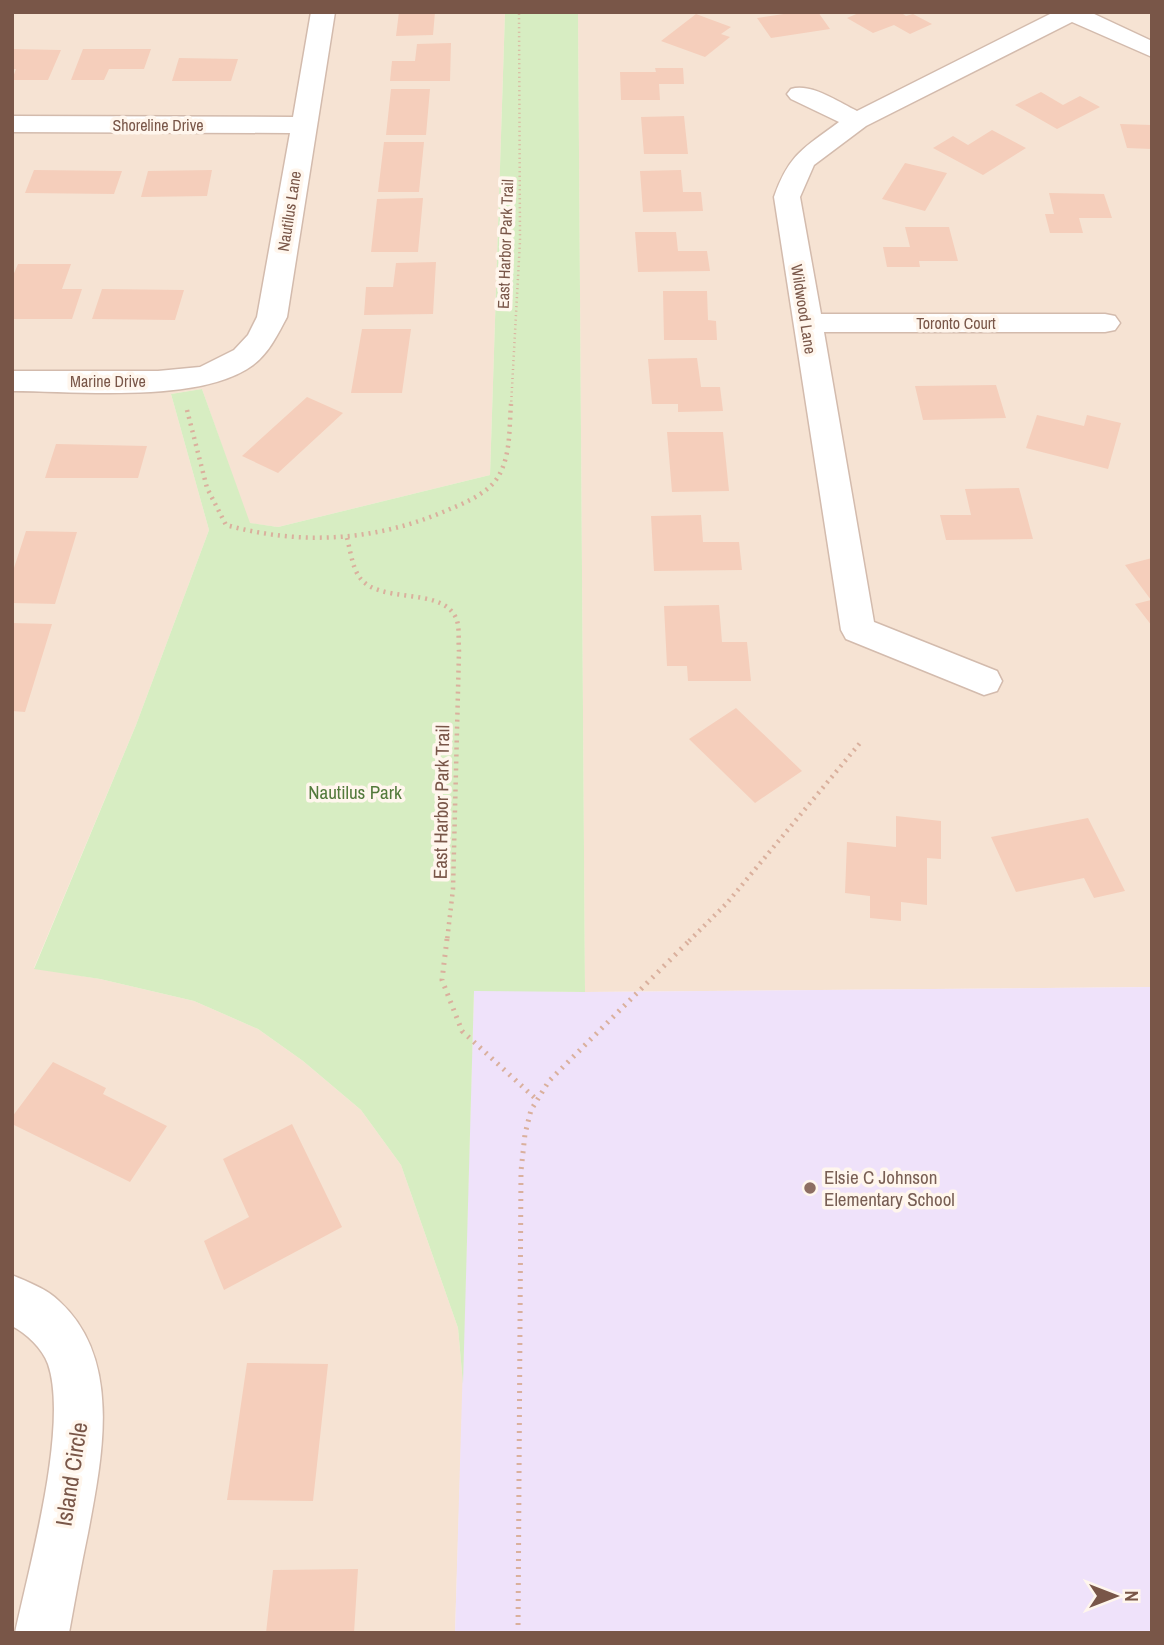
<svg xmlns="http://www.w3.org/2000/svg" width="1164" height="1645" viewBox="0 0 1164 1645" font-family="'Archivo Narrow',sans-serif">
  <style>
    .residential { fill: #f6e3d3 }
    .education { fill: #efe2fa }
    .green { fill: #d7edc2 }
    .building { fill: #f5cebb }
    .lines { fill: none; stroke-linecap: round; stroke-linejoin: round }
    .minor-casing { stroke: #d3bbad; stroke-width: 3 }
    .path-far2 { stroke: #dab09d; stroke-width: 2.5; stroke-dasharray: 1 3.5; stroke-linecap: butt }
    .path-far1 { stroke: #dab09d; stroke-width: 4.5; stroke-dasharray: 2 5; stroke-linecap: butt }
    .path { stroke: #dab09d; stroke-width: 5; stroke-dasharray: 2 6; stroke-linecap: butt }
    .minor { fill: #fff; fill-rule: evenodd }
    .education-dot { fill: #8d6e63; stroke: #fff6ed; stroke-width: 2.5 }
    .labels { text-anchor: middle; dominant-baseline: central; stroke-width: 7; stroke-linejoin: round; paint-order: stroke }
    .far-street-label { font-size: 16px; fill: #795648; stroke: #fff6ed }
    .park-label { font-size: 19px; fill: #537a3c; stroke: #fff6ed }
    .street-label { font-size: 19px; fill: #795648; stroke: #fff6ed }
    .education-label { font-size: 19px; fill: #785e54; stroke: #fff6ed; text-anchor: start }
    .near-street-label { font-size: 23px; fill: #795648; stroke: #fff6ed }
  </style>
  <rect width="100%" height="100%" fill="#fef2e5"/>
  <path class="residential" d="M12,12H505L490,475L278,527L249,523L202,389L171,394L209,530L136,725L34,968L100,979L194,1001L258,1029L303,1061L361,1110L401,1165L458,1328L463,1384L455,1633H12Z
    M578,12H1152V987L585,992Z"/>
  <path class="education" d="M1152,987V1633H455L474,990L585,992Z"/>
  <path class="green" d="M505,12H578L585,992L474,991L463,1384L458,1328L401,1165L361,1110L303,1061L258,1029L194,1001L100,979L34,969L136,725L209,530L171,394L202,389L250,523L278,527L490,475Z"/>
  <path class="building" d="M399,12H435L433,35L396,36Z
    M797,12H818L830,29L771,38L757,18Z
    M861,12H900L906,16L913,14L932,24L910,34L894,25L873,33L847,18Z
    M696,14L731,27L721,34L730,37L705,57L661,41Z
    M451,43L450,81H390L392,61H415L417,44Z
    M12,49L61,50L48,80H12L16,69H12Z
    M83,49H151L144,69H109L104,80H71Z
    M179,58L238,59L231,81H172Z
    M655,68H683L684,84H659L660,100H621L620,72H656Z
    M391,89H430L426,135H386Z
    M1041,92L1063,105L1080,96L1100,107L1057,129L1015,105Z
    M684,116L688,154H644L641,117Z
    M1120,124L1152,125V149L1127,148Z
    M992,130L1026,148L983,175L933,148L953,136L968,145Z
    M384,142H424L419,192H378Z
    M905,163L947,173L925,211L882,199Z
    M34,170L122,171L114,194L25,193Z
    M212,170L207,196L141,197L148,171Z
    M681,170L683,192H701L703,211L643,212L640,171Z
    M1049,193L1104,194L1112,218H1079L1083,233H1050L1045,214H1054Z
    M423,198L418,252H371L377,199Z
    M905,227H949L958,261H919L920,267H887L883,247H910Z
    M635,232H676L678,251H707L710,271L638,272Z
    M436,262L433,314L364,315L366,287H393L396,263Z
    M18,264H71L62,289H82L72,319H12V278Z
    M102,289L184,290L175,320L92,319Z
    M663,291H707L708,320L716,321L717,340H664Z
    M362,329H411L402,393H351Z
    M697,358L701,387H720L723,411L678,412V404H652L648,359Z
    M996,385L1006,418L923,420L915,386Z
    M307,397L343,413L278,473L242,456Z
    M1037,415L1084,426L1087,415L1121,423L1108,469L1026,448Z
    M667,432H723L729,491L672,492Z
    M56,444L147,446L138,478H45Z
    M1019,488L1033,539L946,540L940,515H971L965,489Z
    M701,515L703,542H739L742,570L654,571L651,516Z
    M26,531L77,532L55,604L12,603V574Z
    M1152,558V626L1135,604L1151,600L1125,565Z
    M719,605L722,642H747L751,681H688L687,666H667L664,606Z
    M12,623L52,624L25,712L12,711Z
    M736,708L802,771L755,803L689,739Z
    M896,816L941,821V859L927,858V905L901,902V921L870,918V896L845,893L847,842L896,847Z
    M1088,818L1125,891L1094,898L1084,878L1016,892L991,837Z
    M53,1062L106,1088L103,1094L167,1126L130,1182L12,1124V1117Z
    M292,1124L342,1227L224,1290L204,1241L249,1217L223,1159Z
    M247,1363L328,1364L313,1501L227,1500Z
    M358,1569L354,1633H266L273,1570Z"/>
  <g class="lines">
    <g class="minor-casing">
      <path id="minor" d="M311,12H335L287,317C278,334 269,353 253,365C200,404 78,391 12,391V371H158L200,367L234,350L248,335L257,317L290,133L12,132V116L293,117Z
        M1054,12H1090L1152,41V57L1072,22L866,126L814,165L800,197L821,314H1105L1115,316L1120,323L1115,330L1105,332H824L874,622L997,671L1002,681L997,691L984,695L846,639L841,630L774,197C789,154 804,148 839,122L791,99L787,94L791,89C812,83 838,102 857,111Z
        M12,1275C28,1282 47,1289 59,1301C123,1359 102,1458 88,1533C81,1566 75,1600 69,1633H15C29,1567 69,1425 48,1364C42,1348 27,1334 12,1326Z"/>
    </g>
    <path class="path-far2" d="M511,406L520,241L519,12"/>
    <path class="path-far1" d="M187,410L207,488L226,525C302,546 378,541 450,509C467,502 488,493 498,477C511,455 509,429 511,404
      M347,538C350,549 352,565 358,575C376,606 441,585 456,618C460,626 458,642 459,651L453,889L447,941
      M689,941L727,903L860,743"/>
    <path class="path" d="M447,939L442,980L462,1031L536,1099
      M518,1633L521,1171L525,1134L531,1110L549,1081L691,939"/>
    <use href="#minor" class="minor"/>
  </g>
  <circle class="education-dot" cx="810" cy="1188" r="7"/>
  <g class="labels">
    <g class="far-street-label">
      <text x="158" y="125">Shoreline Drive</text>
      <text transform="translate(289 211) rotate(-81)">Nautilus Lane</text>
      <text transform="translate(505 244) rotate(-88)">East Harbor Park Trail</text>
      <text transform="translate(804 309) rotate(81)">Wildwood Lane</text>
      <text x="956" y="323">Toronto Court</text>
      <text x="108" y="381">Marine Drive</text>
    </g>
    <g class="park-label">
      <text x="355" y="792">Nautilus Park</text>
    </g>
    <g class="street-label">
      <text transform="translate(441 802) rotate(-89)">East Harbor Park Trail</text>
    </g>
    <g class="education-label">
      <text x="824" y="1177">Elsie C Johnson<tspan x="824" dy="22">Elementary School</tspan></text>
    </g>
    <g class="near-street-label">
      <text transform="translate(71 1474) rotate(-81)">Island Circle</text>
    </g>
  </g>
  <rect width="1164" height="1645" fill="none" stroke="#795648" stroke-width="28"/>
  <g transform="translate(1115 1596) rotate(90)" stroke="#fff6ed" stroke-width="5" paint-order="stroke">
  <path d="M0-5L12 26L0 18L-12 26Z" fill="#795648"/>
  <text y="-10" font-size="19" font-weight="bold" text-anchor="middle" fill="#795648">N</text>
  </g>
</svg>
